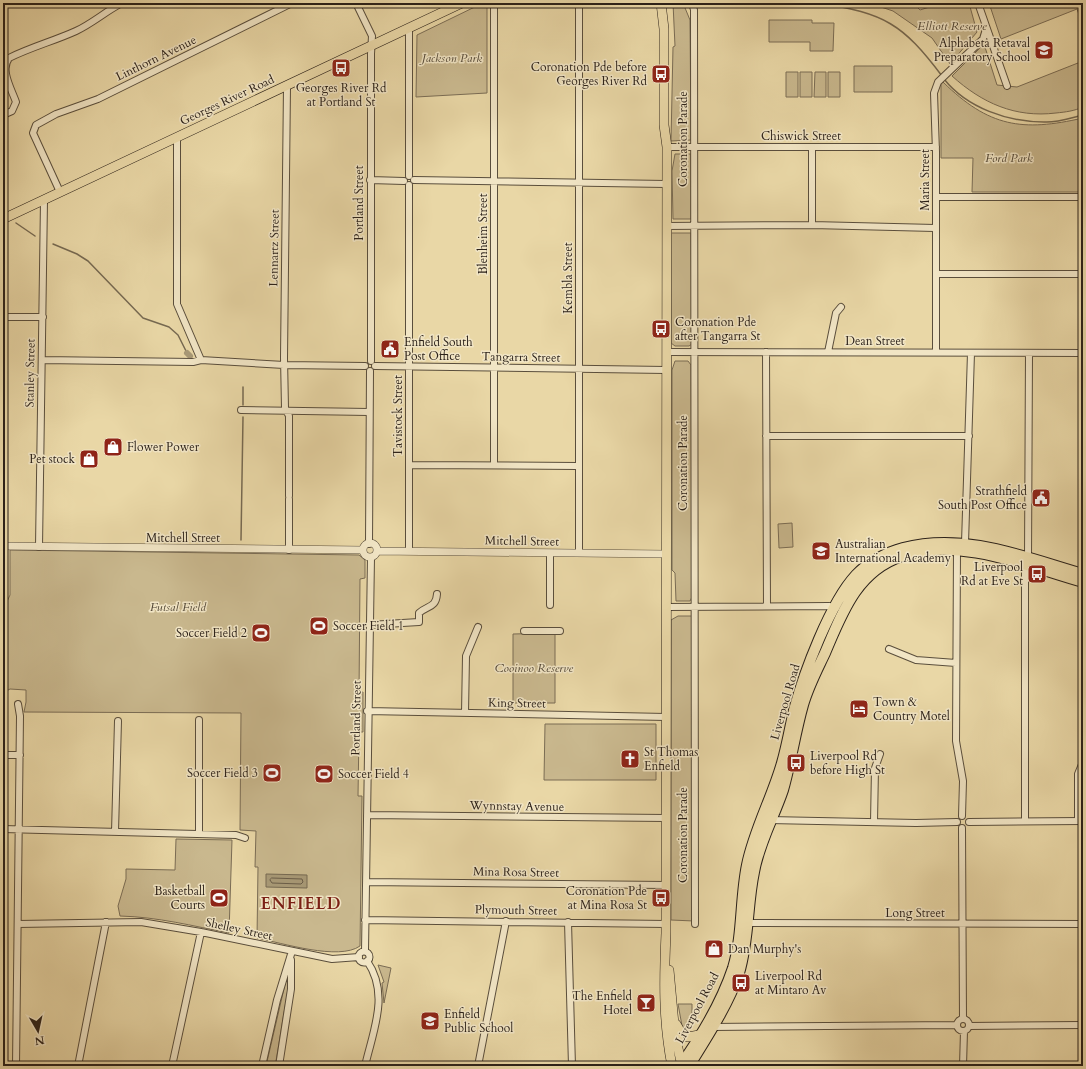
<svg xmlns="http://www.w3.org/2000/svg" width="1086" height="1069" viewBox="0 0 1086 1069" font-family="Cardo,serif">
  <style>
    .green { fill: #c9b88e; stroke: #7a6c54 }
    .water { fill: #a89976; stroke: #766951 }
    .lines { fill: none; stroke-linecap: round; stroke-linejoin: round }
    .shore { stroke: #6a5d48; stroke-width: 1 }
    .stream { stroke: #766951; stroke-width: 1.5 }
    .canal { stroke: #a89976; stroke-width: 6 }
    .minor-casing { stroke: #5a4e3c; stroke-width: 8 }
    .tertiary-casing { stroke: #5a4e3c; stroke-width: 8 }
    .primary-casing { stroke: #2b2119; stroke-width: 10 }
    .trunk-casing { stroke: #2b2119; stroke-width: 12 }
    .minor { stroke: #f1e5c5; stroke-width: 6 }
    .tertiary { stroke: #f1e5c5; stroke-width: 7 }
    .primary { stroke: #e9d7a6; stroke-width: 9 }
    .trunk { stroke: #e9d7a6; stroke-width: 10 }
    .labels { text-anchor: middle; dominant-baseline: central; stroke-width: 3; stroke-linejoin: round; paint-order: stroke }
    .park-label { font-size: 12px; font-style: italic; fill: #524736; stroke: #f1e5c5 }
    .poi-label { font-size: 12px; fill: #2b2119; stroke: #f1e5c5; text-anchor: start }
    .street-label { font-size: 12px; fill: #2b2119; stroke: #f1e5c5 }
    .district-label { font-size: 16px; font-weight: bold; letter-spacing: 1px; fill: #7a1f14; stroke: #f1e5c5 }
  </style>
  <rect width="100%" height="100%" fill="#e9d7a6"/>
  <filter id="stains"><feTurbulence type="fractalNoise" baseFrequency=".005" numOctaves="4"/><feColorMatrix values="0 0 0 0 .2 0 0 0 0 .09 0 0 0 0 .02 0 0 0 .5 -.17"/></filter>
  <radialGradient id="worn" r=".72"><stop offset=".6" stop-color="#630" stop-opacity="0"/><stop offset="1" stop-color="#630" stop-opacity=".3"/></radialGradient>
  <path class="green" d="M483,3H487V93L416,97L417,35Z
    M673,3H683L690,20L691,140L671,141L673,47L675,46Z
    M869,3H913L920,10L942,3H969L977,32L950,64L932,38L893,11Z
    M989,3H1083V26L1077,9L1001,39Z
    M769,20H812V23H834L833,51H810V42H769Z
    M984,44L997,85L1017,87L1083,61V107C1074,111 1066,112 1056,113C1015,118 982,103 952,76Z
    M854,66H892V92H854Z
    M786,72H798V97H786Z
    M800,72H812V97H800Z
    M815,72H826V97H814Z
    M828,72H840V97H828Z
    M943,82C989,127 1022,132 1083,118V192H972L973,158H941V84Z
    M675,154H691V219H673L672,171Z
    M671,233H691L692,344L689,346H675L671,343Z
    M675,361H688L691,365L692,597L690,601H676L675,573L672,570V370Z
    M792,523L793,547L779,548L778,524Z
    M10,550L359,555L365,560V578L360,579L359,693L363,692V732H359L358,796H362L360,946C339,961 282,943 257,938L258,867H255L256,831L240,830L241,713L24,712L26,702V690L10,689L3,693V610L10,595Z
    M678,616H692L694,921L671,920V620Z
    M555,633V703H513V634Z
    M545,724H656V780H544Z
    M176,839L232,840L229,933C193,926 158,917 120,916L118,906L126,879V869L175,870Z
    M378,965L391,968L384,1003L382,983L384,982Z
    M286,980L289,983L276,1061L275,1066H266Z
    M678,1004H692V1022L690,1023L688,1032L683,1031Z"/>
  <path class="water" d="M266,874L307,875V888L266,887Z"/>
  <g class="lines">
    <path class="shore" d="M272,878L302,879L303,882L301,884L272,883L270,880Z"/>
    <path class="stream" d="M820,3C885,14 902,23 942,76
      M944,79C967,108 1008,122 1044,122C1057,123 1070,118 1083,115
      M16,223L35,236
      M53,244L77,254L88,261L143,318L169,327L178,335L187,353
      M243,387V405
      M241,540L243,417"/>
    <path class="canal" d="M187,353L190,356"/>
    <g class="minor-casing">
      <path id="minor" d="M356,3L372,36L371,54V361
        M692,3L694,10L695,924
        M978,3L1007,86
        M409,28V176
        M287,86L284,358L285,408L289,416V496
        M3,115L12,111L16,102C11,88 0,70 9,58C31,47 54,41 76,31C93,23 106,11 122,3
        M177,137V304L201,360
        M667,147H936
        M370,180L404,181
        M414,180L666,184
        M60,192L33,133L36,125L56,114L98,99L292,3
        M936,197H1083
        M812,225V147
        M666,226L812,225L935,228
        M936,274H1083
        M3,317H43
        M666,352L1083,353
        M766,352L767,606
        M828,352L836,313L841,307
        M936,352V152L934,93L938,82L983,39L986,29
        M42,360L193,362L201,360L284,365L365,366
        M375,366L666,370
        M241,410L369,412
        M766,436H969
        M494,464V3
        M409,465L578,466
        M289,499V550
        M965,543L971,353
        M369,544L370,371
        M39,547L44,200
        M957,550L956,741L963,781L962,816
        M409,551V185
        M550,553V605
        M579,553V3
        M1028,559L1029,353
        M666,607L829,606L836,608
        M369,625L419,622V613C428,605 436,608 437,594
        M524,631H560
        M889,649L916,660L956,663
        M367,711L666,717
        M465,713L466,656L478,627
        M3,755H20
        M367,815L666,818
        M769,820L916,823L957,822
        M1025,821V565
        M1078,821V774L1083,762
        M874,822L875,768L880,754
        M969,822L1083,821
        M962,828L963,1019
        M3,829L236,835L245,838
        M115,832L118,721
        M199,834V720
        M366,882L666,885
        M365,920L666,924
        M568,922L572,1066
        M748,923L1083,924
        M18,924L141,922L201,932L332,959L359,957
        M365,951L371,557
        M358.5 957a5.5 5.5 0 1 1 11 0a5.5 5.5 0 1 1-11 0Z
        M957 1025a6 6 0 1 1 12 0a6 6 0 1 1-12 0Z
        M969,1026L1083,1025
        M712,1027L957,1025
        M16,1066L20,716L18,704
        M78,1066L106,922
        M172,1066L201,932
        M262,1066L277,1000L292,951
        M279,1066L291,989V960
        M365,1066C373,1031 390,994 367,961
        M478,1066L506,921
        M963,1066L964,1031"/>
    </g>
    <g class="tertiary-casing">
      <path id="tertiary" d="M363 550a7 7 0 1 1 14 0a7 7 0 1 1-14 0Z
        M3,546L363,550
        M377,551L666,554"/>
    </g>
    <g class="primary-casing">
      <path id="primary" d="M661,3L664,29V125L667,147L666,933C664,979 663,1020 672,1066
        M3,219L462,3
        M669,970L675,1035L682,1066
        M676,1024L683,1036L688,1037L699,1035"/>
    </g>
    <g class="trunk-casing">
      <path id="trunk" d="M680,1066C700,1038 722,1001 733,968C743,935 740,899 747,865C754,830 772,798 782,763C787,746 790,728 794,710C804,673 830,603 856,575C867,563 887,552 903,548C965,532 1024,557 1083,574
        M689,1066C707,1037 728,1005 739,973C749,940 747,905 754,872C759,843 774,817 783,790C791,762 795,733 803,705C808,687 817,670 825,653C842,613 857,571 902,556C962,537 1026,566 1083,582"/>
    </g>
    <use href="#minor" class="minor"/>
    <use href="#tertiary" class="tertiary"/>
    <use href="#primary" class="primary"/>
    <use href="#trunk" class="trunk"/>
  </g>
  <defs>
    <g id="school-square" transform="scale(1)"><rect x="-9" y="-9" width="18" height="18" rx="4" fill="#8f2418" stroke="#f1e5c5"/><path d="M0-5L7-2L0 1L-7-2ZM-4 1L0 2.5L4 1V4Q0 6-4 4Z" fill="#fff"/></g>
    <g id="bus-square" transform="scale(1)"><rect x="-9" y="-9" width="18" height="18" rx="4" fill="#8f2418" stroke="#f1e5c5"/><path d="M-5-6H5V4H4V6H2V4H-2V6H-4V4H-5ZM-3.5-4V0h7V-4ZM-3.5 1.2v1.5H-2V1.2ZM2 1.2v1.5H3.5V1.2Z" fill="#fff"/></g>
    <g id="civic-square" transform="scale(1)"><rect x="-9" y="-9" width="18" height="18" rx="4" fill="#8f2418" stroke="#f1e5c5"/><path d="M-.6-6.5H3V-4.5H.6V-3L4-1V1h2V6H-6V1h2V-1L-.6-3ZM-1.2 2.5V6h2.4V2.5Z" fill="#fff"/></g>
    <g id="shop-square" transform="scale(1)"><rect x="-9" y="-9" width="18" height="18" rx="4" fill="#8f2418" stroke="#f1e5c5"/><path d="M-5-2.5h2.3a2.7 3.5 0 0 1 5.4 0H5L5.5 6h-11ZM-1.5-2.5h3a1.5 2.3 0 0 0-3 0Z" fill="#fff"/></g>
    <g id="stadium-square" transform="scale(1)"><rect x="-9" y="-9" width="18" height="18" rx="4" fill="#8f2418" stroke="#f1e5c5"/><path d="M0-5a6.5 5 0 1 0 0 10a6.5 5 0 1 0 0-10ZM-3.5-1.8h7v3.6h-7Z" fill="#fff"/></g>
    <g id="hotel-square" transform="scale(1)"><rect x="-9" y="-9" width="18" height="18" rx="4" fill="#8f2418" stroke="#f1e5c5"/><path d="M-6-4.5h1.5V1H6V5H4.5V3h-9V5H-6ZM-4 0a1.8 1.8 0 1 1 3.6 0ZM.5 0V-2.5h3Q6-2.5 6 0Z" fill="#fff"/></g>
    <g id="church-square" transform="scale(1)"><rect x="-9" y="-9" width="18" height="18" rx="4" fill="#8f2418" stroke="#f1e5c5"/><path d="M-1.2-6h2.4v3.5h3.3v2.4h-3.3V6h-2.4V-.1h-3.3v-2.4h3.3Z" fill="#fff"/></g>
    <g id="bar-square" transform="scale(1)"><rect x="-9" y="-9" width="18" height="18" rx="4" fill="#8f2418" stroke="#f1e5c5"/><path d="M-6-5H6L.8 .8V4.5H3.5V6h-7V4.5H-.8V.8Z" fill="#fff"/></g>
  </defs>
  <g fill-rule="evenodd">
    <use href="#school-square" x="1044" y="50"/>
    <use href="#bus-square" x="341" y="68"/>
    <use href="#bus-square" x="661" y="74"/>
    <use href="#bus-square" x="661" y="329"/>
    <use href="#civic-square" x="390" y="349"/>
    <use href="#shop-square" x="113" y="447"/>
    <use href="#shop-square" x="89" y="459"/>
    <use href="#civic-square" x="1041" y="498"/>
    <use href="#school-square" x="821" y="551"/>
    <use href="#bus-square" x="1037" y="574"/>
    <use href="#stadium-square" x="319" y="626"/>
    <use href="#stadium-square" x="261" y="633"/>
    <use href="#hotel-square" x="859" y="709"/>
    <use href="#church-square" x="630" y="759"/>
    <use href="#bus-square" x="796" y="763"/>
    <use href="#stadium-square" x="272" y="773"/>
    <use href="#stadium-square" x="324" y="774"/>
    <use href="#stadium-square" x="219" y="898"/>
    <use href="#bus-square" x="661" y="898"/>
    <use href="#shop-square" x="714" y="949"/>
    <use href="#bus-square" x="741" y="983"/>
    <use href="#bar-square" x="646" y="1003"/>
    <use href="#school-square" x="430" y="1021"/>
  </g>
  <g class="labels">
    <g class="park-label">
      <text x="952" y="26">Elliott Reserve</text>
      <text x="452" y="58">Jackson Park</text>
      <text x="1009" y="158">Ford Park</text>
      <text x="178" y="607">Futsal Field</text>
      <text x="534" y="668">Cooinoo Reserve</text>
    </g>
    <g class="poi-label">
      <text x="1030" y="43" text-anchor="end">Alphabeta Retaval<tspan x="1030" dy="14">Preparatory School</tspan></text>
      <text x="647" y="67" text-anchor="end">Coronation Pde before<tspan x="647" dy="14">Georges River Rd</tspan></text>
      <text x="341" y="88" text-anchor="middle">Georges River Rd<tspan x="341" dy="14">at Portland St</tspan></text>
      <text x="675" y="322">Coronation Pde<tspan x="675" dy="14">after Tangarra St</tspan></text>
      <text x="404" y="342">Enfield South<tspan x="404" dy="14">Post Office</tspan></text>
      <text x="127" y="447">Flower Power</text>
      <text x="75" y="459" text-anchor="end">Pet stock</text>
      <text x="1027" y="491" text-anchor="end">Strathfield<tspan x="1027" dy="14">South Post Office</tspan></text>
      <text x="835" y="544">Australian<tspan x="835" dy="14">International Academy</tspan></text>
      <text x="1023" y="567" text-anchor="end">Liverpool<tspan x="1023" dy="14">Rd at Eve St</tspan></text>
      <text x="333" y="626">Soccer Field 1</text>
      <text x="247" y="633" text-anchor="end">Soccer Field 2</text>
      <text x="873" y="702">Town &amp;<tspan x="873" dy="14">Country Motel</tspan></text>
      <text x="644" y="752">St Thomas<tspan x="644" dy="14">Enfield</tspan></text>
      <text x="810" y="756">Liverpool Rd<tspan x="810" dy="14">before High St</tspan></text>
      <text x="258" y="773" text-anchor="end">Soccer Field 3</text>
      <text x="338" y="774">Soccer Field 4</text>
      <text x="205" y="891" text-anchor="end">Basketball<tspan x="205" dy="14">Courts</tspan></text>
      <text x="647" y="891" text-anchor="end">Coronation Pde<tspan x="647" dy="14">at Mina Rosa St</tspan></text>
      <text x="728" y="949">Dan Murphy's</text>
      <text x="755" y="976">Liverpool Rd<tspan x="755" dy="14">at Mintaro Av</tspan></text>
      <text x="632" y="996" text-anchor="end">The Enfield<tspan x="632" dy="14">Hotel</tspan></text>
      <text x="444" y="1014">Enfield<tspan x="444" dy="14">Public School</tspan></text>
    </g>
    <g class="street-label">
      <text transform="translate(156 58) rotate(-26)">Linthorn Avenue</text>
      <text transform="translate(227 100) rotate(-25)">Georges River Road</text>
      <text x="801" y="136">Chiswick Street</text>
      <text transform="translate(683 139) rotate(-90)">Coronation Parade</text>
      <text transform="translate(925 180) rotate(-90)">Maria Street</text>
      <text transform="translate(359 203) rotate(-90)">Portland Street</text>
      <text transform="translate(483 234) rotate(-90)">Blenheim Street</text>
      <text transform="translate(274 248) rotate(-89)">Lennartz Street</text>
      <text transform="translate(568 278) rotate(-90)">Kembla Street</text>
      <text x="875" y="341">Dean Street</text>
      <text transform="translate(521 357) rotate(1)">Tangarra Street</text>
      <text transform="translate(30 373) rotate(-89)">Stanley Street</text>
      <text transform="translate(398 416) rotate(-90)">Tavistock Street</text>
      <text transform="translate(683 463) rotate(-90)">Coronation Parade</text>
      <text x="183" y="538">Mitchell Street</text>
      <text transform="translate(522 541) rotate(1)">Mitchell Street</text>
      <text transform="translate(785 702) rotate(-74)">Liverpool Road</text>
      <text transform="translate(517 703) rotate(1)">King Street</text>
      <text transform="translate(356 718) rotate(-89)">Portland Street</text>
      <text transform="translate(517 806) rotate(1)">Wynnstay Avenue</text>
      <text transform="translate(683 835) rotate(-90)">Coronation Parade</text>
      <text transform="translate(516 872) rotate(1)">Mina Rosa Street</text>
      <text transform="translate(516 910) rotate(1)">Plymouth Street</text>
      <text x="915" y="913">Long Street</text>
      <text transform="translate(239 929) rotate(12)">Shelley Street</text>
      <text transform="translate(697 1008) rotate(-62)">Liverpool Road</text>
    </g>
    <g class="district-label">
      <text x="301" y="904">ENFIELD</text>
    </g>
  </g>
  <rect width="1086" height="1069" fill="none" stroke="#e9d7a6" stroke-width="16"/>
  <rect x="4" y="4" width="1078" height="1061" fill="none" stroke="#2b2119" stroke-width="2"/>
  <rect x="8" y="8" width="1070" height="1053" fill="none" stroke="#2b2119"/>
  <g transform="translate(38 1031) rotate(171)" stroke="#f1e5c5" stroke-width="3" paint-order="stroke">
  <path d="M0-3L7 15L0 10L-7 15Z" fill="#2b2119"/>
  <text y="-6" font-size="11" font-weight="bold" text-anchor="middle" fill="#2b2119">N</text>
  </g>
  <rect width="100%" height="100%" filter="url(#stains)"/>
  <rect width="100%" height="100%" fill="url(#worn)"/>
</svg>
